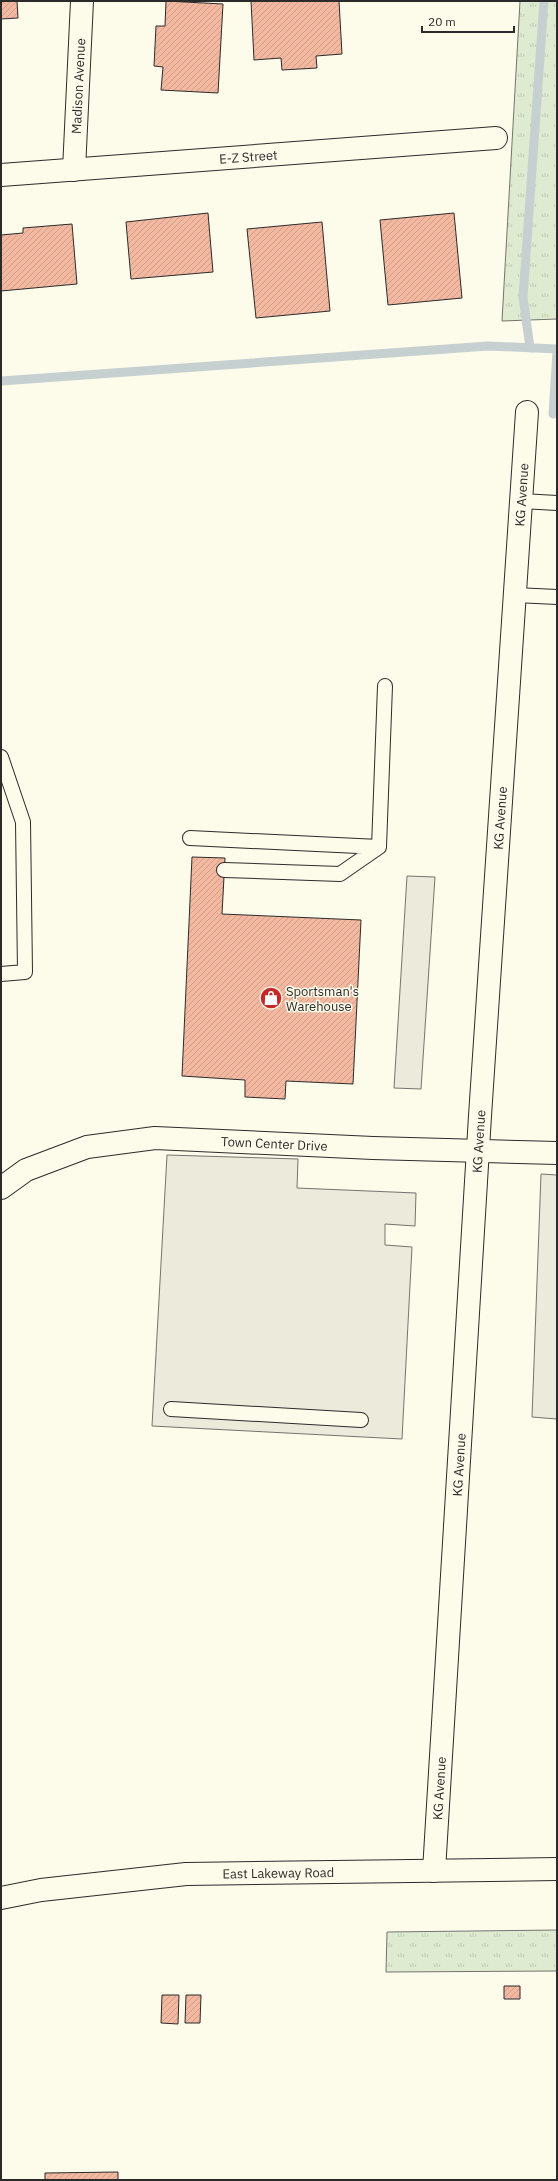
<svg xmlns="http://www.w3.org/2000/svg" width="558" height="2181" viewBox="0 0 558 2181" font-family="'IBM Plex Sans',sans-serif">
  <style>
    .grass { fill: url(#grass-tufts); stroke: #74746e }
    .parking { fill: #eceadb; stroke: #74746e }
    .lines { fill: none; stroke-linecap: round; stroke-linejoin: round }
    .stream { stroke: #c7d0d0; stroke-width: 9 }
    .building { fill: url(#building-hatch); stroke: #2b2b2b }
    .service-casing { stroke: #2b2b2b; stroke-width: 16 }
    .minor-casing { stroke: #2b2b2b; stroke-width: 24 }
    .secondary-casing { stroke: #2b2b2b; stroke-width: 24 }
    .service { stroke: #fdfbea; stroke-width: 14 }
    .minor { stroke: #fdfbea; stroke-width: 22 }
    .secondary { stroke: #fdfbea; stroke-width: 22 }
    .labels { text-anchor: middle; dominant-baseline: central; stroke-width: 3; stroke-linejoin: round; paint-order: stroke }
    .street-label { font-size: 13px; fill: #2b2b2b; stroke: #fdfbea }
    .poi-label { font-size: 13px; fill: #2b2b2b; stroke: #fdfbea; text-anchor: start }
  </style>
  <defs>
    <pattern id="grass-tufts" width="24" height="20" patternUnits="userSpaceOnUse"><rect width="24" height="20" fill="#deebd1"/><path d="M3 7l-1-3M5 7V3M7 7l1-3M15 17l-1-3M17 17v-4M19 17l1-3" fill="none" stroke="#bfcab4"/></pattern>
    <pattern id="building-hatch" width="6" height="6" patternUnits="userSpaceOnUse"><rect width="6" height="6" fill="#f2b8a0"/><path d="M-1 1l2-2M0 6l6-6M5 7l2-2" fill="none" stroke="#d09e8a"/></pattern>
  </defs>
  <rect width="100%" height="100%" fill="#fdfbea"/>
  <path class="grass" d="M520,1H557V319L502,321Z
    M557,1930V1971L386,1972L387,1932Z"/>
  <path class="parking" d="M407,876L435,877L421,1089L394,1088Z
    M167,1155L298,1159L297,1188L416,1193L415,1226L385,1224V1245L412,1247L402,1439L152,1426Z
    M541,1174L557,1175V1419L532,1417Z"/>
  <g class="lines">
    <path class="stream" d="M530,348L523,297L544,1
      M1,381L488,346L557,349
      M553,414L557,352"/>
  </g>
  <path class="building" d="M1,1H17L18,18L1,19Z
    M166,1L223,4L218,93L161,90L163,67L154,66L156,26H165Z
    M251,1H339L342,54L316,56L317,68L282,70L281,58L254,60Z
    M208,213L213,272L131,279L126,222Z
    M454,213L462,298L388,305L380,220Z
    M322,222L330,311L256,318L247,229Z
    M72,224L77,284L1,291V235L23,233V228Z
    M192,857L225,858L222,914L361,920L353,1084L286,1081L285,1099L245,1097V1080L182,1076Z
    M504,1986H520V1999H504Z
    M162,1995H179L178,2024L161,2023Z
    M186,1995H201L200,2023H185Z
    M118,2172V2180H45V2173Z"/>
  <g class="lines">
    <g class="service-casing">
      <path id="service" d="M521,501L557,503
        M515,595L557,597
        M1,757L23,822L25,972L1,974
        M190,838L379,847L385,686
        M224,870L340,874L379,847
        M171,1409L361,1420"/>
    </g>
    <g class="minor-casing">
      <g id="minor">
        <path id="s1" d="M74,170L82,1"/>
        <path id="s2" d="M1,175L496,138"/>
        <path id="s3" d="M1,1188L26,1170L87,1147L155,1138L373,1148L557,1153"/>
        <path id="s4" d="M434,1871L480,1116L527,412"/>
      </g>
    </g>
    <g class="secondary-casing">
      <g id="secondary">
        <path id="s5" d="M1,1898L41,1890L186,1874L557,1869"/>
      </g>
    </g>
    <use href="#service" class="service"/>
    <use href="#minor" class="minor"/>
    <use href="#secondary" class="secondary"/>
  </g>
  <defs>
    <g id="shop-disc" transform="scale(1.15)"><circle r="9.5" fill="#c62828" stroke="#fdfbea"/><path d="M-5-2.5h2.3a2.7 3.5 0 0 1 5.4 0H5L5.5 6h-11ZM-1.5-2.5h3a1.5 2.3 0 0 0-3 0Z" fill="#fff"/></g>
  </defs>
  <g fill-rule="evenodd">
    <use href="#shop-disc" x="271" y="998"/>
  </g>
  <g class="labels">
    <g class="street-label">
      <text stroke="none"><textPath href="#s1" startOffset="84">Madison Avenue</textPath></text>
      <text stroke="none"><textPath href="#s2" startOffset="248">E-Z Street</textPath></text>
      <text stroke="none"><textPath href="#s4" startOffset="1379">KG Avenue</textPath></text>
      <text stroke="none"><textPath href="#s4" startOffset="1055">KG Avenue</textPath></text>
      <text stroke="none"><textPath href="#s4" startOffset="731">KG Avenue</textPath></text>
      <text stroke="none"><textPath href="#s3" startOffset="284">Town Center Drive</textPath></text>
      <text stroke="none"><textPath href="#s4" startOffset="407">KG Avenue</textPath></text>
      <text stroke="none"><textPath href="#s4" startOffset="83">KG Avenue</textPath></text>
      <text stroke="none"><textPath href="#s5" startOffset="279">East Lakeway Road</textPath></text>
    </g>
    <g class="poi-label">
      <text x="286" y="991">Sportsman's<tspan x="286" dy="15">Warehouse</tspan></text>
    </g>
  </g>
  <rect width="558" height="2181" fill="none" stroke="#2b2b2b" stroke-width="4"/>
  <path d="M422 26v6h92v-6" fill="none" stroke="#2b2b2b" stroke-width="2"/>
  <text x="428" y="26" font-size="12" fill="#2b2b2b" stroke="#fdfbea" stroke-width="3" paint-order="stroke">20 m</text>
</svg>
